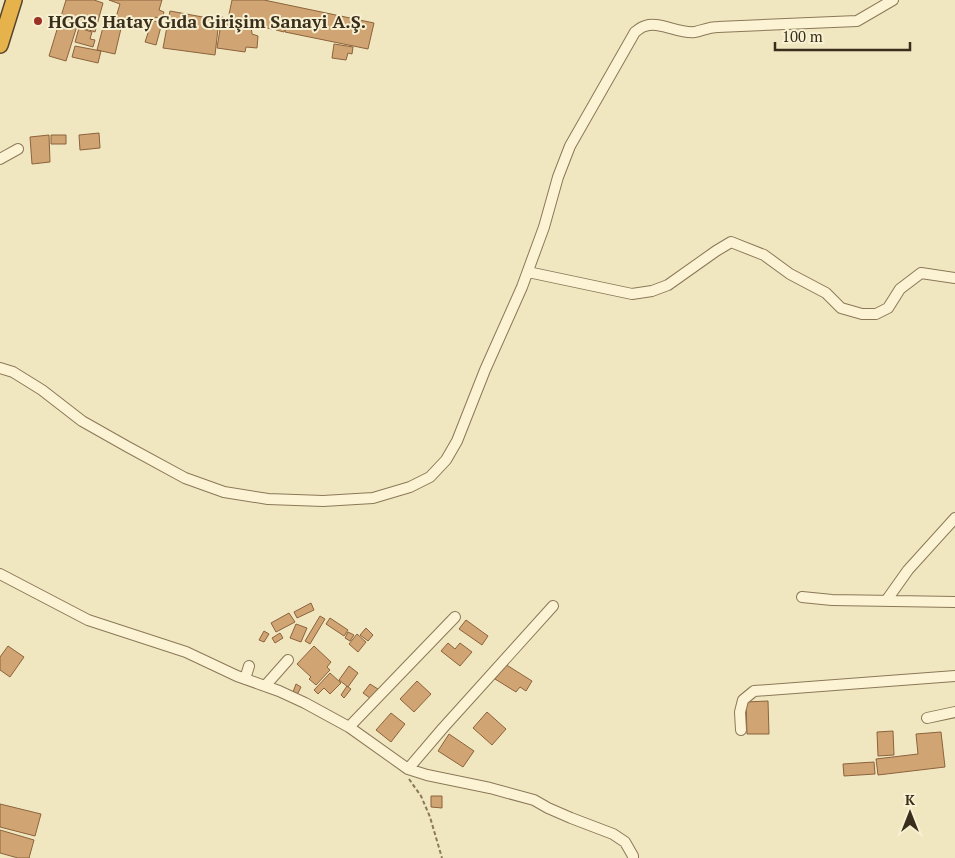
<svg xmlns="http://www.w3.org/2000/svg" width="955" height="858" viewBox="0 0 955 858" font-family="'PT Serif',serif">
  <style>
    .building { fill: #d1a474; stroke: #8b633c }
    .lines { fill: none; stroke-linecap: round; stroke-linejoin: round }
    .minor-casing { stroke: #8b7857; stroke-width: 12 }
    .highway-casing { stroke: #58452c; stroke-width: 18 }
    .path { stroke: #8b7857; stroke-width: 2; stroke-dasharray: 4 2.5; stroke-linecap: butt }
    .minor { stroke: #fbf3d4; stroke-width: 10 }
    .highway { stroke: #e5b24c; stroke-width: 15 }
    .poi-dot { fill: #9d3024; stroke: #f7f0d1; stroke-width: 2 }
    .labels { text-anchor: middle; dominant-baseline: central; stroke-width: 4; stroke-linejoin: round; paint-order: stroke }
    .poi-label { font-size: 18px; font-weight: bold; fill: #392d1c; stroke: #f7f0d1; text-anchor: start }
  </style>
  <rect width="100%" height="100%" fill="#f0e7c0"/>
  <path class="building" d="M66,0H94L103,3L95,32L77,26L66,61L49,56Z
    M109,0H162L159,10L164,12L162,19L155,17L154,21L162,23L156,45L145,42L150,27L116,17L120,4Z
    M232,0H264L374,23L368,49L285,32L287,21L274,18L272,29L251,25L252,34L258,36L257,48L246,47L245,52L217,48L222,17L228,19Z
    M170,11L219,20L215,55L163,48Z
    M106,16L123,20L115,54L97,50Z
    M277,21L286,22L284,32L276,30Z
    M79,28L92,32L90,39L95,40L93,47L75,42Z
    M334,44L353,47L352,54L348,53L346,60L332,58Z
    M75,46L101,51L98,63L72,57Z
    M99,133L100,148L80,150L79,135Z
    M49,135L50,162L32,164L30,137Z
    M51,135H66V144H51Z
    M311,603L314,610L297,618L294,612Z
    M289,613L295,622L276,632L271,623Z
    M320,616L325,619L310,644L305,641Z
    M330,618L348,630L344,636L326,624Z
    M466,620L488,636L482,645L459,629Z
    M296,624L307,628L301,642L290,638Z
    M366,628L373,635L368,641L360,635Z
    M264,631L269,634L264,642L259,640Z
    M348,632L354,635L350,641L345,638Z
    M280,633L283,638L275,643L272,638Z
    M357,634L366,642L358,652L349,644Z
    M448,643L455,649L460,643L472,652L460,666L441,651Z
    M8,646L24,657L10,677L0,670V657Z
    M314,646L331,662L327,667L330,670L316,685L309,679L311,677L297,664Z
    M505,664L532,681L526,691L520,687L516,692L495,679Z
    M349,666L358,673L348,687L339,680Z
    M330,673L341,683L330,694L324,688L318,694L314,690Z
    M417,681L431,694L414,712L400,699Z
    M296,684L301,687L297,695L293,692Z
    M370,684L381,691L374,701L363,693Z
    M347,686L351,689L344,698L341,695Z
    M768,701L769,734H747L746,702Z
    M487,712L506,729L492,745L473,728Z
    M391,713L405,724L391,742L376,730Z
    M893,731L894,755L878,756L877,732Z
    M941,732L945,767L878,775L876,759L918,754L916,734Z
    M449,734L474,751L463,767L438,751Z
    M874,762L875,774L844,776L843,764Z
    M431,796H442V808L431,807Z
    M0,804L41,814L35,836L0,827Z
    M0,830L34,840L29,858H18L0,853Z"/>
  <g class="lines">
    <g class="minor-casing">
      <path id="minor" d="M0,159L18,149
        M528,272L632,294L652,291L668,285L716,251L731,242L764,255L790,274L826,293L841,308L862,314H876L888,308L900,289L921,273L955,278
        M0,368L13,372L42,390L82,421L128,447L185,478L224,492L268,499L323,501L373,498L410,487L430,477L446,460L457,441L485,370L522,287L544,227L558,177L570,146L635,32C638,30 641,27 645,26C661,21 678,34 695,32C703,30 710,27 718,27L857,21L893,0
        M0,574L88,620L186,652L237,676L279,691L305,703L349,727L408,769L427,775L490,788L534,800L548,808L571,818L613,834L625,842L633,856V858
        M802,597L832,600L955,602
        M886,601L908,570L955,518
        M245,679L249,666
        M265,686L288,660
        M927,718L955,712
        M349,727L455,617
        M741,730L740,712L743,700L754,691L955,676
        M408,769L443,728L553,606"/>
    </g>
    <g class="highway-casing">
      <path id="highway" d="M0,45L14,0"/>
    </g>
    <path class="path" d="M409,779L421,796L430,817L442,858"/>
    <use href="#minor" class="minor"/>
    <use href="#highway" class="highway"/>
  </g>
  <circle class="poi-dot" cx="38" cy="21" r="5"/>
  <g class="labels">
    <g class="poi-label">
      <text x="48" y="21">HGGS Hatay Gıda Girişim Sanayi A.Ş.</text>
    </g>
  </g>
  <g transform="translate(910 813)" stroke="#f7f0d1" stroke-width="4" paint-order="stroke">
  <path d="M0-4L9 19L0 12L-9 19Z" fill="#392d1c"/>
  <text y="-8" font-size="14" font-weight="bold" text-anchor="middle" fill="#392d1c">K</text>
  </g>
  <path d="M775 42v8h135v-8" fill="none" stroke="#392d1c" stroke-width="2.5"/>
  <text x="782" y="42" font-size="15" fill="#392d1c" stroke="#f7f0d1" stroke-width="4" paint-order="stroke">100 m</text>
</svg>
